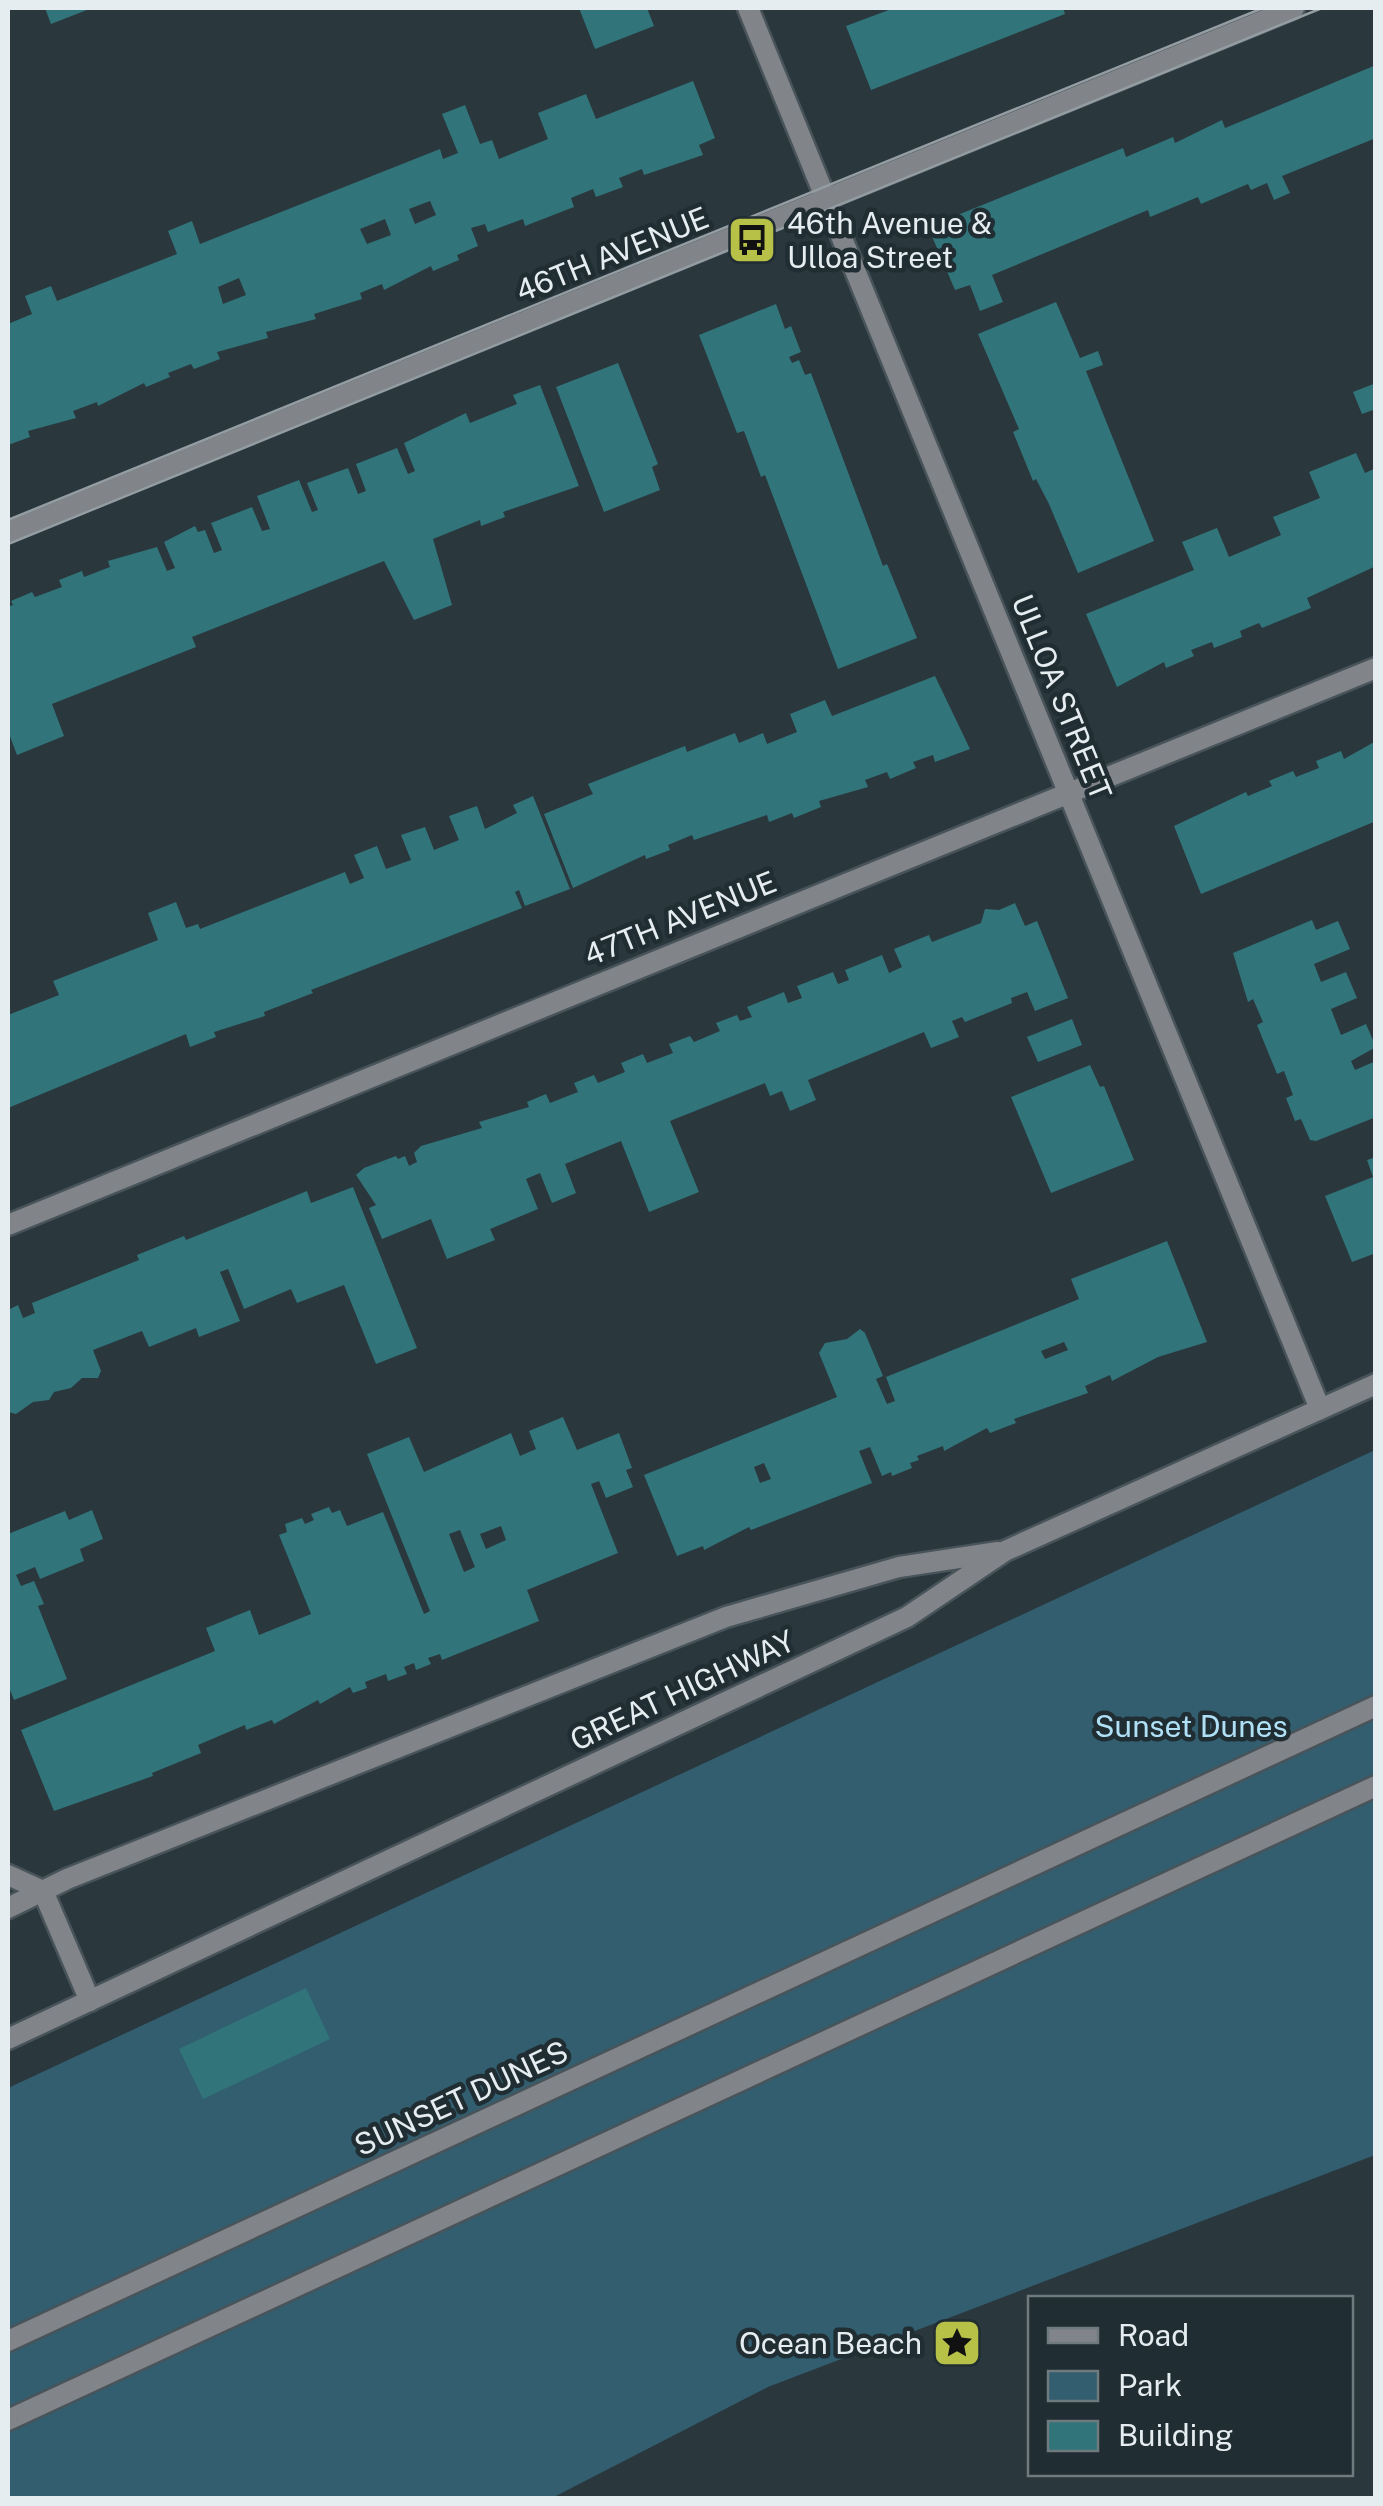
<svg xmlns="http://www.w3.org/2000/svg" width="1383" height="2506" viewBox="0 0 1383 2506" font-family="'Public Sans',sans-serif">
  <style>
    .green { fill: #325e6f }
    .building { fill: #31757b; fill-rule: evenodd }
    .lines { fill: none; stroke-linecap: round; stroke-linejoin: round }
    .pedestrian-casing { stroke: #48545a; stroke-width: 25 }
    .minor-casing { stroke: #48545a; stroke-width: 25 }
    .tertiary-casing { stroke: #48545a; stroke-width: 25 }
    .pedestrian { stroke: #81858a; stroke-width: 20 }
    .minor { stroke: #81858a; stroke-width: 20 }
    .tertiary { stroke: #81858a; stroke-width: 20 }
    .tram { stroke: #939da2; stroke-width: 2.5 }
    .labels { text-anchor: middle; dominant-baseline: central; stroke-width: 9; stroke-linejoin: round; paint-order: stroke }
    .poi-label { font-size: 30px; fill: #e5edf1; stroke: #202d32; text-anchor: start }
    .street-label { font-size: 30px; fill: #e5edf1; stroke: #202d32 }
    .park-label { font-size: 30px; fill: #afe0f6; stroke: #202d32 }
  </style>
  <rect width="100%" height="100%" fill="#2a373d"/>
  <path class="green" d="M1375,1450V2155L768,2387L552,2498H8V2088Z"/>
  <path class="building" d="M45,8H92L51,24Z
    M579,8H647L654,26L595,49Z
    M894,8H1063L1065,14L871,90L846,26Z
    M1376,65V138L1282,176L1290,193L1274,200L1267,183L1251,190L1248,184L1201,204L1198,197L1150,217L1148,210L992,275L1003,302L980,311L970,285L955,290L928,227L1123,148L1126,157L1173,137L1175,143L1222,120L1225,128Z
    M693,81L715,138L699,145L703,155L644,175L642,169L619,178L623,187L596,197L593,189L571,198L574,207L525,226L523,219L488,232L485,224L471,228L478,246L457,255L459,260L433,271L431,266L384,290L382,284L360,293L362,299L314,314L316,319L266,332L268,338L217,352L220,359L194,369L191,364L168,373L170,377L146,387L144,383L98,406L97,402L73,411L76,418L28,431L30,437L8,445V324L32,314L25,296L51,286L57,301L177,254L168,231L192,221L200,244L440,149L443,159L458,153L442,114L465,105L480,144L492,140L499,159L548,139L538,113L586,94L596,119ZM430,201L436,215L415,224L409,209ZM385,219L391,235L367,244L360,229ZM239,278L246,295L223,304L218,287Z
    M1056,302L1080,358L1098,351L1103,365L1086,371L1154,541L1078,573L1049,504L1036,479L1033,481L1013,432L1019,429L978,334Z
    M776,304L785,329L791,326L801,352L789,357L792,363L799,360L805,375L811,373L883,566L887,564L917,638L838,669L765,475L761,477L744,431L737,433L699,335Z
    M618,363L658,464L652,467L660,490L604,512L556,387Z
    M1376,383V409L1362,414L1353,392Z
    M540,385L579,486L503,512L505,517L481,526L480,520L433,539L452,605L414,620L384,561L192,637L196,647L52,704L64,736L17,755L8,731V607L13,605L11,601L32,592L35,597L62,587L59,580L82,571L84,577L110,567L108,561L157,547L167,571L175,568L164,542L195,526L198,532L205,530L214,553L222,550L211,523L252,507L262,531L270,529L257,496L299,480L312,512L318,510L307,483L348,468L358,494L366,491L356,464L397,448L408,474L415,471L404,443L466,413L470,423L517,404L513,395Z
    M1356,453L1365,473L1376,468V566L1307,598L1311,608L1262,628L1259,623L1240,631L1242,637L1214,648L1212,642L1191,650L1194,656L1166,668L1164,662L1117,687L1086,614L1194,570L1182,542L1217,528L1229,557L1281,535L1273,517L1320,498L1309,472Z
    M935,676L970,749L935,762L933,755L913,762L916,768L890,779L887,772L865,780L868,787L819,801L821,807L794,818L792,813L769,822L767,815L694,840L692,835L668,845L670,850L646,859L645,855L573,888L544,814L593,794L588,784L685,746L687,752L735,733L739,743L763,733L767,744L797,732L790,714L825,700L832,716Z
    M1376,741V821L1201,894L1174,826L1246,792L1248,796L1272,786L1269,781L1293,771L1296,777L1319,768L1316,761L1341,751L1344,759Z
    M533,796L570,889L525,906L519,890L515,892L522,908L311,990L313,993L264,1012L265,1016L214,1032L216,1037L190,1047L186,1034L8,1108V1015L59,995L53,981L158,940L148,913L176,902L186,928L198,924L200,929L345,872L350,884L364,878L354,855L377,846L386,869L411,860L401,835L425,827L434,850L459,840L449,816L477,806L485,829L517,813L513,805Z
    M1015,903L1025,926L1037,921L1068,998L1035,1011L1027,992L1011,998L1012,1003L965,1022L962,1017L952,1021L959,1037L931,1048L924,1032L808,1080L816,1100L790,1111L782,1091L770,1096L765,1083L670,1121L699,1192L649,1212L621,1141L565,1164L576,1193L552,1203L540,1173L526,1179L538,1209L490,1229L495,1240L447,1259L431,1219L382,1239L369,1208L376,1205L356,1175L364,1168L396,1156L398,1159L405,1156L409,1166L417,1162L414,1153L421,1146L482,1128L479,1122L529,1107L527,1102L546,1094L550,1103L578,1092L574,1083L594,1075L598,1083L625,1072L621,1063L643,1054L647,1063L673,1053L669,1044L690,1036L694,1042L720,1031L716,1023L737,1015L740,1021L752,1017L747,1007L784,992L788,1003L802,998L797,986L833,972L838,984L849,980L845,970L882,955L889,973L902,967L894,949L929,935L932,942L981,923L985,909L999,910Z
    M1312,920L1316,930L1338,921L1350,949L1314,964L1321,982L1346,972L1357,998L1331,1009L1341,1035L1366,1024L1376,1047L1351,1061L1355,1070L1376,1061V1117L1316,1141L1310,1140L1301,1119L1295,1121L1286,1098L1293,1095L1284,1071L1277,1074L1257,1025L1263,1022L1253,999L1248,1002L1233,953Z
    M1072,1019L1082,1045L1038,1062L1027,1037Z
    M1090,1065L1100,1087L1104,1086L1134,1160L1051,1193L1011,1097Z
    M1376,1157V1253L1352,1262L1325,1196L1373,1177L1367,1160Z
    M353,1187L417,1348L376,1364L344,1285L297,1303L291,1289L244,1309L228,1269L220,1272L240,1321L199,1337L196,1328L149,1347L142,1331L93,1350L101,1371L98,1378H82L71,1388L54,1392L49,1400L33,1402L16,1414L8,1412V1310L18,1305L23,1318L35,1313L32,1303L139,1260L137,1255L184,1236L186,1240L307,1191L311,1203Z
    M1167,1241L1207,1342L1158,1357L1112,1381L1110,1375L1085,1386L1088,1393L1014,1419L1016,1423L990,1433L987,1428L944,1451L943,1446L917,1456L919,1460L910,1463L912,1468L892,1476L891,1472L882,1476L870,1447L859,1451L872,1483L751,1530L749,1527L704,1550L703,1546L677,1556L644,1475L837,1397L819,1353L825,1343L847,1339L860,1329L865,1333L883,1376L876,1379L887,1404L895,1401L886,1377L1079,1299L1071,1279ZM1064,1342L1068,1350L1045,1359L1041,1351ZM764,1463L771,1479L760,1483L754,1467Z
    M563,1417L577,1450L619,1433L632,1468L626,1470L633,1487L606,1498L599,1481L591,1484L618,1553L527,1590L539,1621L442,1660L440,1654L428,1658L431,1664L416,1670L414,1663L404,1667L407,1674L388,1681L386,1674L365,1682L367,1688L353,1693L350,1687L320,1704L318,1700L274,1724L272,1720L246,1730L245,1725L198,1745L201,1753L152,1773L153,1776L54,1811L21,1730L215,1651L206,1628L250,1610L259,1635L311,1614L279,1535L287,1532L285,1524L302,1518L305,1524L314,1520L311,1514L329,1507L332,1513L340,1510L347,1526L383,1512L424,1614L430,1611L367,1454L409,1437L424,1472L511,1433L520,1456L536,1449L529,1431ZM501,1526L506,1540L486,1549L480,1534ZM460,1530L475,1567L464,1572L449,1534Z
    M92,1510L103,1539L80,1549L84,1561L40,1579L35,1567L16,1575L21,1586L34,1581L44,1604L38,1606L67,1679L14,1700L8,1685V1534L65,1511L69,1520Z
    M306,1988L330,2039L203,2099L179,2049Z"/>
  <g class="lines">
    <g class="pedestrian-casing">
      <path id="pedestrian" d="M8,2341L1376,1706
        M8,2420L1376,1786"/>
    </g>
    <g class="minor-casing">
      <path id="minor" d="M748,8L1320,1409
        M8,532L1294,8
        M8,1225L1376,668"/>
    </g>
    <g class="tertiary-casing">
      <path id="tertiary" d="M8,1875L43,1891L90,2001
        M8,1908L67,1879L726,1617L899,1567L998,1552
        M8,2039L907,1617L1005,1551L1376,1384"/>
    </g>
    <use href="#pedestrian" class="pedestrian"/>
    <use href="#minor" class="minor"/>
    <use href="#tertiary" class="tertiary"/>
    <path class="tram" d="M8,520L1263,8
      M8,544L1322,8"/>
  </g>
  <defs>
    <g id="bus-square" transform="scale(2.5)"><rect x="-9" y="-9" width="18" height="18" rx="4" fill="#b8c147" stroke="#202d32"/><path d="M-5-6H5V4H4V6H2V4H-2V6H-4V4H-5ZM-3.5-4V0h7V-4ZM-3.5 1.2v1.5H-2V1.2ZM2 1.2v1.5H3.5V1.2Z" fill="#111"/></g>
    <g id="sight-square" transform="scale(2.5)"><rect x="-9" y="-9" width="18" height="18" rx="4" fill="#b8c147" stroke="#202d32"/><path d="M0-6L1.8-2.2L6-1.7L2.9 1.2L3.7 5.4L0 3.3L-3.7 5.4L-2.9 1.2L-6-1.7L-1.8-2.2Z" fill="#111"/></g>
  </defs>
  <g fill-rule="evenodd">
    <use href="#bus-square" x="752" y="240"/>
    <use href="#sight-square" x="957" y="2343"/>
  </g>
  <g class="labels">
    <g class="poi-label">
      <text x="787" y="223">46th Avenue &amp;<tspan x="787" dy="34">Ulloa Street</tspan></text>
      <text x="922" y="2343" text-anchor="end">Ocean Beach</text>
    </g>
    <g class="street-label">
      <text transform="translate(612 254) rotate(-22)">46TH AVENUE</text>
      <text transform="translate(1062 697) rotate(68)">ULLOA STREET</text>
      <text transform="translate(680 918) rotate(-22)">47TH AVENUE</text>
      <text transform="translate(682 1690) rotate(-25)">GREAT HIGHWAY</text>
      <text transform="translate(461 2098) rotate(-25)">SUNSET DUNES</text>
    </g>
    <g class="park-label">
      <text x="1191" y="1726">Sunset Dunes</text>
    </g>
  </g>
  <rect width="1383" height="2506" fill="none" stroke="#e5edf1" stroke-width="20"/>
  <rect x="1028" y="2296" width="325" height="180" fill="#202d32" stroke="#6f7a7e" stroke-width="2.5"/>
  <rect x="1048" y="2328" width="50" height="15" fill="#81858a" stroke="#6f7a7e" stroke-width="2.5"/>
  <text x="1118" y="2346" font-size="30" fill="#e5edf1">Road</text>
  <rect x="1048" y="2371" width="50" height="30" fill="#325e6f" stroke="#6f7a7e" stroke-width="2.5"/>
  <text x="1118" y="2396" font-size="30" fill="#e5edf1">Park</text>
  <rect x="1048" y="2421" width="50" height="30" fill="#31757b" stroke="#6f7a7e" stroke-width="2.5"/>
  <text x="1118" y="2446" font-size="30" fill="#e5edf1">Building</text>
</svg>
